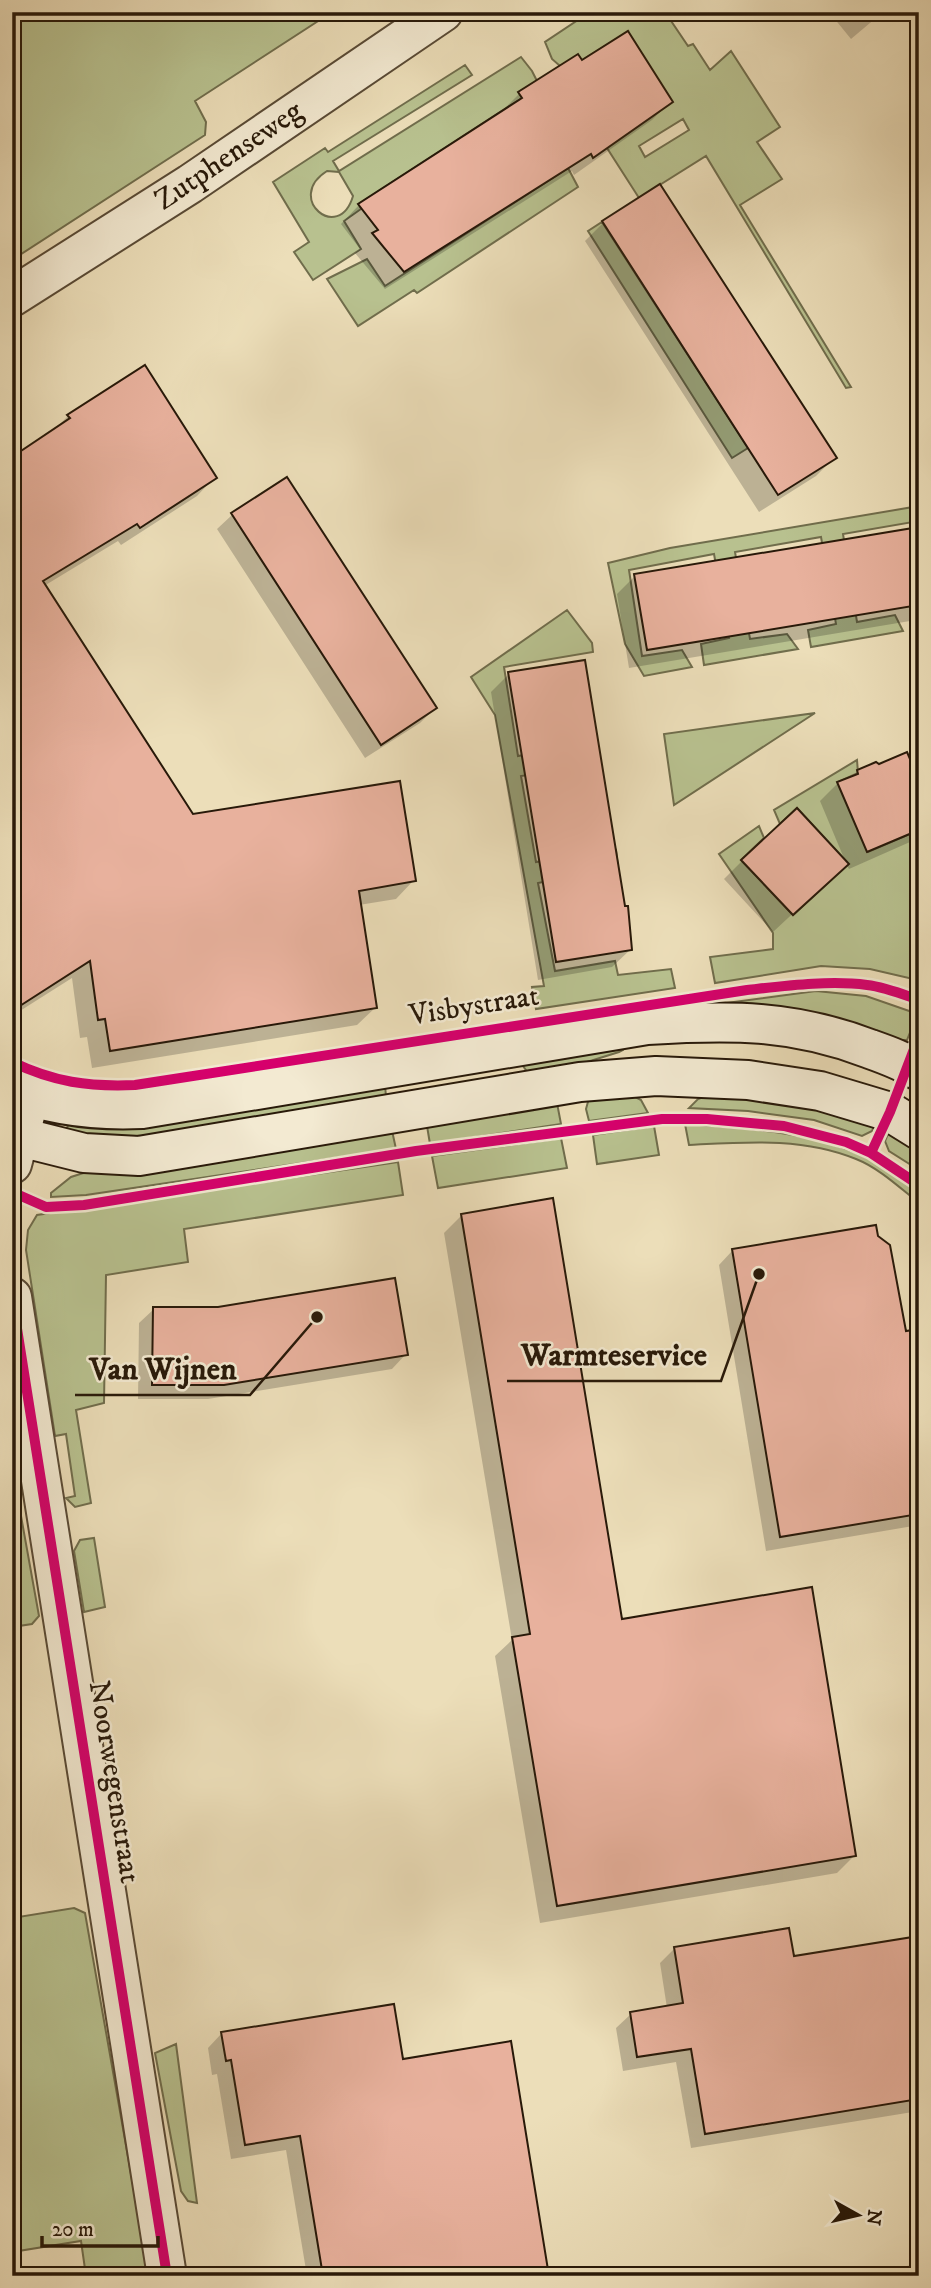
<svg xmlns="http://www.w3.org/2000/svg" width="931" height="2288" viewBox="0 0 931 2288" font-family="'IM FELL DW Pica',serif">
  <style>
    .green { fill: #b8c18f; stroke: #706d4c; stroke-width: 2; fill-rule: evenodd }
    .shadow { fill: #0003 }
    .building { fill: #e8b19d; stroke: #281909; stroke-width: 2 }
    .lines { fill: none; stroke-linecap: round; stroke-linejoin: round }
    .street-casing { stroke: #594a35; stroke-width: 42 }
    .secondary-casing { stroke: #281909; stroke-width: 42 }
    .street { stroke: #f3ead2; stroke-width: 38 }
    .secondary { stroke: #f3ead2; stroke-width: 38 }
    .cycleway-casing { stroke: #f3ead2; stroke-width: 15 }
    .cycleway { stroke: #d6006c; stroke-width: 10 }
    .labels { text-anchor: middle; dominant-baseline: central; stroke-width: 5; stroke-linejoin: round; paint-order: stroke }
    .street-label { font-size: 30px; fill: #281909; stroke: #f3ead2 }
    .leader { fill: none; stroke: #281909; stroke-width: 2.5 }
    .callout-dot { fill: #281909; stroke: #f3ead2; stroke-width: 2.5 }
    .callout-label { font-size: 32px; text-anchor: middle; font-weight: bold; fill: #281909; stroke: #f3ead2; stroke-width: 5; stroke-linejoin: round; paint-order: stroke }
  </style>
  <rect width="100%" height="100%" fill="#ecdeb9"/>
  <filter id="stains"><feTurbulence type="fractalNoise" baseFrequency=".00286" numOctaves="4"/><feColorMatrix values="0 0 0 0 .2 0 0 0 0 .09 0 0 0 0 .02 0 0 0 .5 -.17"/></filter>
  <radialGradient id="worn" r=".72"><stop offset=".6" stop-color="#630" stop-opacity="0"/><stop offset="1" stop-color="#630" stop-opacity=".3"/></radialGradient>
  <path class="green" d="M12,12H332L195,101L206,122L205,135L12,260Z
    M590,12H665L688,46L693,44L710,70L731,51L780,127L757,142L782,179L740,205L851,387L846,388L706,156L639,198L607,148L628,32L582,60L560,66L552,59L545,42ZM683,119L689,130L645,157L639,146Z
    M521,57L532,71L537,81L519,92L522,98L359,204L361,209L344,221L361,249L313,280L294,252L309,242L273,182L325,148L328,152L465,65L472,75L333,161L339,171ZM327,171L339,172L353,196C339,244 284,198 327,171Z
    M568,168L578,187L417,293L414,290L358,326L327,279L367,259L385,286Z
    M602,222L748,448L732,458L588,231Z
    M919,506V521L843,534L857,622L895,615L903,631L811,647L808,630L836,624L821,537L735,552L750,639L787,634L798,649L704,665L701,644L729,638L714,554L629,570L642,656L682,650L692,667L644,676L625,644L608,563L670,548Z
    M567,610L592,643L593,652L504,667L518,756L592,743L596,764L521,776L536,862L616,850L618,867L538,883L555,971L615,961L618,975L671,969L675,988L536,1009L532,987L544,986L495,715L471,677Z
    M815,713L674,805L664,734Z
    M857,760L858,773L838,782L868,852L919,830V976L913,979L870,969L821,966L715,983L710,957L773,949V933L719,854L759,826L764,838L741,860L793,915L848,864L797,808L780,824L774,810Z
    M816,991L866,996L915,1013V1020L907,1040H884L719,1004Z
    M623,1046V1050L619,1052L539,1077H531L523,1066L524,1059Z
    M385,1086L386,1096L156,1138L106,1139L66,1131L72,1114Z
    M624,1091L641,1100L648,1113L589,1121L586,1109L589,1098Z
    M715,1093L797,1099L876,1122L872,1131L862,1136L814,1120L748,1111L689,1108L698,1099Z
    M557,1103L561,1124L430,1144L427,1126Z
    M685,1124C770,1130 851,1133 919,1191V1203C900,1188 879,1168 856,1159C803,1137 746,1142 689,1145Z
    M391,1126L396,1149L86,1195L51,1197V1193L71,1177L99,1168Z
    M654,1126L659,1155L597,1164L593,1135Z
    M890,1129L919,1146V1170L889,1151L885,1141Z
    M561,1138L567,1168L438,1188L432,1156Z
    M398,1162L403,1195L184,1229L188,1262L106,1275L104,1403L76,1410L91,1503L75,1507L66,1498L75,1496L66,1434L55,1436L26,1250L28,1230L37,1215Z
    M12,1466L39,1616L32,1624L12,1627Z
    M94,1538L105,1607L84,1612L74,1551L80,1540Z
    M74,1908L85,1913L149,2276H86L81,2241L12,2252V1918Z
    M176,2044L197,2203L188,2201L181,2191L155,2053Z"/>
  <path class="shadow" d="M829,12H883L851,39Z
    M581,62L670,102L652,120L574,175L572,171L385,289L355,253L360,249L341,224L359,205L501,112L519,94Z
    M660,186L834,458L816,476L759,512L585,241L603,223Z
    M145,367L215,477L197,496L121,545L118,541L44,586L193,816L414,880L396,899L359,905L376,1007L357,1025L92,1068L87,1037L80,1038L72,978L12,1016V460L51,433L68,416Z
    M286,479L435,708L420,723L365,758L217,529L232,515Z
    M919,529V618L916,620L629,668L617,594L635,576Z
    M509,674L631,949L612,967L538,980L491,692Z
    M858,771L919,785V838L849,869L846,864L773,932L724,879L742,861L846,863L820,801L838,783L852,778Z
    M461,1216L620,1621L854,1856L837,1873L540,1923L495,1656L512,1640L444,1233Z
    M733,1250L919,1341V1525L766,1551L719,1265Z
    M154,1309L406,1354L392,1369L208,1399H138L139,1323Z
    M919,1938V2111L691,2148L676,2062L623,2071L616,2028L631,2014L667,2008L660,1963L674,1949L793,1958Z
    M222,2033L401,2061L548,2276H307L286,2150L231,2159L217,2074L212,2075L208,2048Z
    M919,2264V2276H844Z"/>
  <path class="building" d="M628,31L673,102L593,158L591,154L404,272L372,233L378,230L358,204L522,98L518,92L578,54L582,60Z
    M660,184L837,458L778,495L602,221Z
    M145,365L217,478L140,528L137,524L43,581L193,814L400,781L416,881L359,891L377,1008L110,1051L105,1019L98,1020L90,961L12,1011V457L70,418L67,415Z
    M287,477L437,708L381,745L231,513Z
    M919,527V605L647,650L634,574Z
    M585,660L625,906H628L632,950L556,962L508,672Z
    M907,752L919,780V830L867,852L837,782L858,774L857,770L876,762L879,764Z
    M797,808L849,864L793,915L741,860Z
    M553,1198L622,1619L812,1587L856,1856L557,1906L512,1637L530,1634L461,1214Z
    M876,1225L878,1236L890,1245L906,1331L919,1329V1514L780,1537L732,1249Z
    M395,1278L408,1355L224,1385H152L153,1307H218Z
    M789,1928L794,1956L919,1936V2099L705,2134L691,2049L637,2057L630,2012L683,2003L674,1947Z
    M394,2004L403,2059L511,2041L549,2276H323L300,2136L245,2145L231,2060L226,2061L221,2032Z"/>
  <g class="lines">
    <g class="street-casing">
      <path id="street" d="M12,297L190,184L443,12
        M12,1164L30,1097
        M12,1297L167,2276"/>
    </g>
    <g class="secondary-casing">
      <path id="secondary" d="M12,1090C54,1107 97,1111 142,1109L647,1025C729,1020 792,1019 870,1049C887,1055 904,1061 919,1071
        M12,1135L84,1153L139,1156L580,1082L656,1076L748,1080L820,1091L890,1112L919,1130"/>
    </g>
    <use href="#street" class="street"/>
    <use href="#secondary" class="secondary"/>
    <g class="cycleway-casing">
      <path id="cycleway" d="M12,1062C54,1082 88,1087 135,1085L747,990C784,986 829,980 867,985C885,987 902,994 919,1000
        M871,1153L890,1112L919,1036
        M12,1192L46,1207L84,1205L416,1151L662,1119H707L784,1126L846,1142L871,1153L919,1185
        M12,1297L167,2276"/>
    </g>
    <use href="#cycleway" class="cycleway"/>
  </g>
  <g class="labels">
    <g class="street-label">
      <text transform="translate(229 156) rotate(-34)">Zutphenseweg</text>
      <text transform="translate(474 1006) rotate(-9)">Visbystraat</text>
      <text transform="translate(114 1782) rotate(81)">Noorwegenstraat</text>
    </g>
  </g>
  <path class="leader" d="M759 1274L721 1381H507M317 1317L250 1395H75"/>
  <g class="callout-dot">
    <circle cx="759" cy="1274" r="7"/>
    <circle cx="317" cy="1317" r="7"/>
  </g>
  <g class="callout-label">
    <text x="614" y="1365">Warmteservice</text>
    <text x="163" y="1379">Van Wijnen</text>
  </g>
  <rect width="931" height="2288" fill="none" stroke="#ecdeb9" stroke-width="42"/>
  <rect x="14" y="14" width="903" height="2260" fill="none" stroke="#281909" stroke-width="3.5"/>
  <rect x="21" y="21" width="889" height="2246" fill="none" stroke="#281909" stroke-width="2"/>
  <g transform="translate(858 2215) rotate(98)" stroke="#f3ead2" stroke-width="5" paint-order="stroke">
  <path d="M0-5L12 26L0 18L-12 26Z" fill="#281909"/>
  <text y="-10" font-size="19" font-weight="bold" text-anchor="middle" fill="#281909">N</text>
  </g>
  <path d="M42 2236v10h116v-10" fill="none" stroke="#281909" stroke-width="3.5"/>
  <text x="52" y="2236" font-size="21" fill="#281909" stroke="#f3ead2" stroke-width="5" paint-order="stroke">20 m</text>
  <rect width="100%" height="100%" filter="url(#stains)"/>
  <rect width="100%" height="100%" fill="url(#worn)"/>
</svg>
